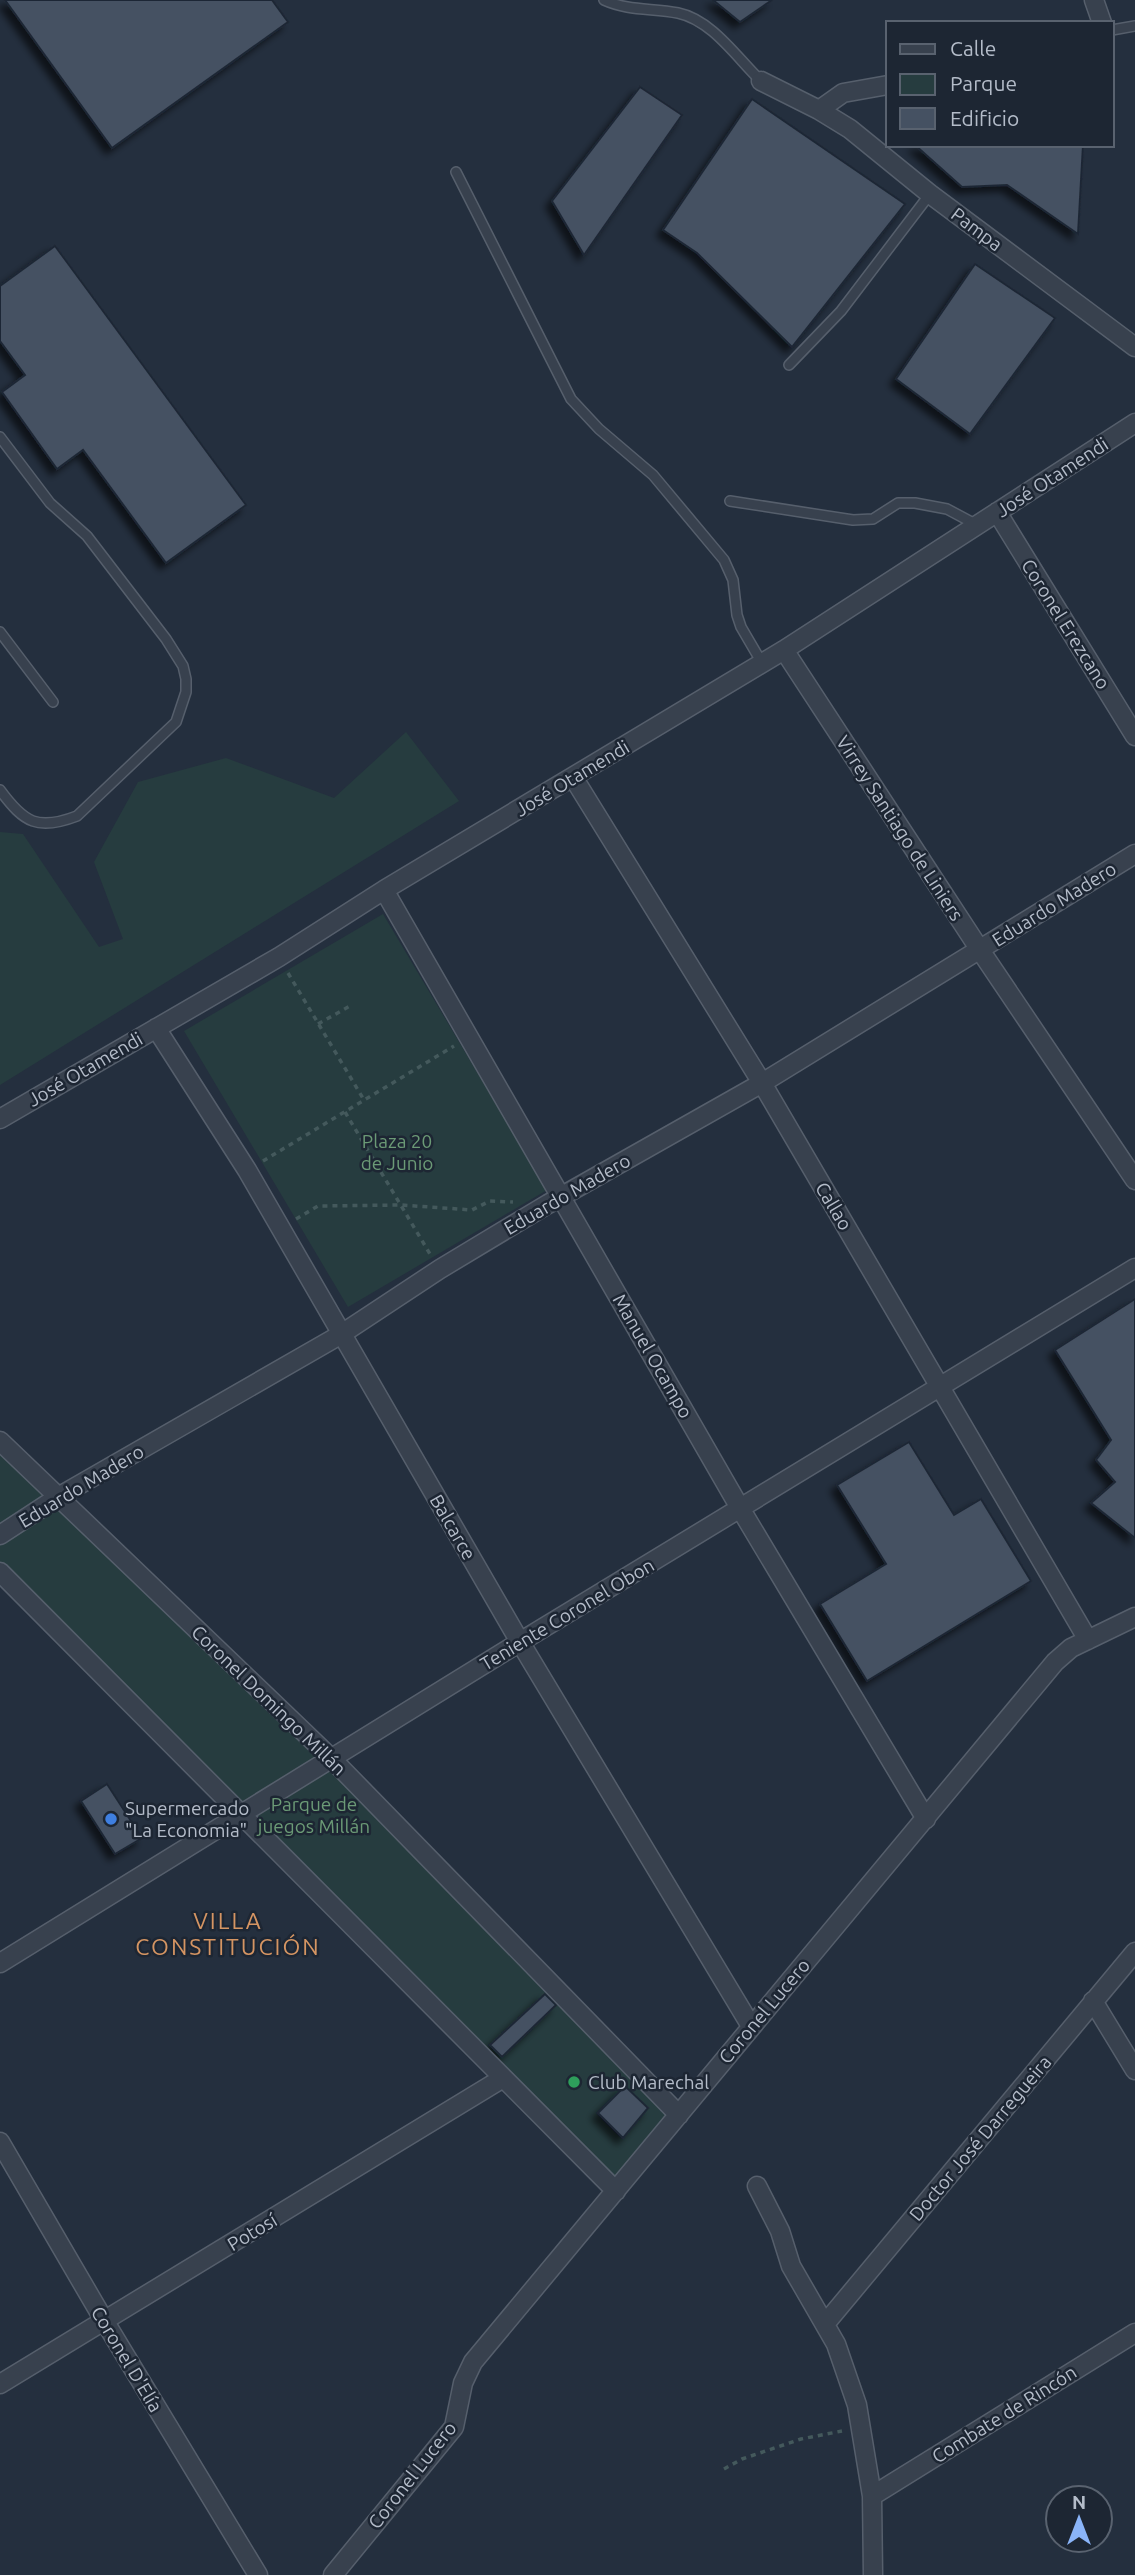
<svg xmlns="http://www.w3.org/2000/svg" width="1135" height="2575" viewBox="0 0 1135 2575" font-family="Ubuntu,sans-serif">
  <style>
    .green { fill: #263c3f }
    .building { fill: #455162; stroke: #1f2835; stroke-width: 2; filter: url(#shadow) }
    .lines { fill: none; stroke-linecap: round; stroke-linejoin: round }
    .lane-casing { stroke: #565f6c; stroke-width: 12 }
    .street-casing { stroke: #565f6c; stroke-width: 21 }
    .path { stroke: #44595c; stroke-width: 3.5; stroke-dasharray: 5 5; stroke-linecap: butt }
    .lane { stroke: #38414e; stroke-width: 9 }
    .street { stroke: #38414e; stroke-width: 18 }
    .shop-dot { fill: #3f7fe0; stroke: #1d2633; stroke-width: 2.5 }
    .leisure-dot { fill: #2e9e5b; stroke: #1d2633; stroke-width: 2.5 }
    .labels { text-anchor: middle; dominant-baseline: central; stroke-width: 5; stroke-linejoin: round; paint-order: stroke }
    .street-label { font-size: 19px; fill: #b4bcc9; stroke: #1d2633 }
    .park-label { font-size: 19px; fill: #6b9a76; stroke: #1d2633 }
    .poi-label { font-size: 19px; fill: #b4bcc9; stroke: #1d2633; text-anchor: start }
    .quarter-label { font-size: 23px; letter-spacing: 2px; fill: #d59563; stroke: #1d2633 }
  </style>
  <defs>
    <filter id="shadow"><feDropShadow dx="-6" dy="6" stdDeviation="3.5" flood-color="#0009"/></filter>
  </defs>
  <rect width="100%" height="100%" fill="#242f3e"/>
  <path class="green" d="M406,732L459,801L0,1085V832L23,834L99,947L123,939L94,862L138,782L226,758L334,798Z
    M383,914L547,1190L348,1307L184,1031Z
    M0,1441L679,2115L616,2191L0,1572Z"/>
  <path class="building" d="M5,0H272L288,22L112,148Z
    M713,0H772L740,22Z
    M640,87L682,115L584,255L552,201Z
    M752,99L905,204L792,347L697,253L663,230Z
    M915,145H1083L1078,234L1007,185L962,187Z
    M55,246L246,505L166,563L83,450L57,469L2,392L25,375L0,341V286Z
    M975,264L1055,318L970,434L896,379Z
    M1135,1299V1538L1091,1503L1115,1482L1096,1460L1111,1440L1055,1350Z
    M909,1442L954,1515L981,1499L1031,1581L867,1681L820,1604L886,1564L837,1485Z
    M107,1784L142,1838L115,1854L81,1801Z
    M545,1994L556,2005L502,2057L490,2045Z
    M625,2086L648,2108L623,2138L598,2113Z"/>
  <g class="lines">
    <g class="lane-casing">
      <path id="lane" d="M604,0C628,11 652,8 678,13C712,20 737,58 761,81
        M1112,30L1135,26
        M456,172L571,399L599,429L653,475L724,560L733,580L737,615L741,627L762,663
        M789,365L841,311L930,194
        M0,437L50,503L87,536L166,639L183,666L186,679V692L176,722L77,816C38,831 24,823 0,790
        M730,501L853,520L873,519L898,503H915L947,509L977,525
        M0,632L53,702"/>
    </g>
    <g class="street-casing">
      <path id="street" d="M1094,0L1102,23
        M761,81L819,110L850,129L930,194L1135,347
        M819,110L843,93L888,85
        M997,512L1135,736
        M784,650L980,950L1135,1180
        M573,777L762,1083L1088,1640
        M384,890L740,1508L926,1819
        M156,1028L247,1170L520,1642L751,2026
        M0,1119L279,957L384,890L784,650L1135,423
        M0,1441L331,1758L679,2115
        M0,1535L58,1497L340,1335L440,1269L548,1204L762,1083L1135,854
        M0,1572L616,2191
        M0,1963L520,1642L1135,1268
        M1093,2001L1135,2070
        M0,2142L105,2322L258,2575
        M757,2186L780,2231L791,2266L836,2344L857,2405L872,2496L873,2575
        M825,2324L1135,1952
        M0,2384L503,2078
        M872,2496L1135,2333
        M333,2575L454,2427L463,2383L473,2362L1055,1662L1071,1648L1135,1617"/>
    </g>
    <path class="path" d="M288,973L364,1100
      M318,1024L350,1006
      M345,1112L430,1254
      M263,1161L454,1046
      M296,1219L318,1206L401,1205L472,1210L490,1201L513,1202
      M724,2469L742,2459L801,2439L842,2431"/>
    <use href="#lane" class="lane"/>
    <use href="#street" class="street"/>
  </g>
  <circle class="shop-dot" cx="111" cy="1819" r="7"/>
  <circle class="leisure-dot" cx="574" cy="2082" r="7"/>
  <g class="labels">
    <g class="street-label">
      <text transform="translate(977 229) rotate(37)">Pampa</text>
      <text transform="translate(1052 477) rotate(-33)">José Otamendi</text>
      <text transform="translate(1066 624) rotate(58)">Coronel Erezcano</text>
      <text transform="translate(572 778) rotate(-31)">José Otamendi</text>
      <text transform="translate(900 828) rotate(57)">Virrey Santiago de Liniers</text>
      <text transform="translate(1054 904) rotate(-32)">Eduardo Madero</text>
      <text transform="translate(85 1069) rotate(-30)">José Otamendi</text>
      <text transform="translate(567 1194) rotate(-30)">Eduardo Madero</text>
      <text transform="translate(834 1206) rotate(59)">Callao</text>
      <text transform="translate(653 1356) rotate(60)">Manuel Ocampo</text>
      <text transform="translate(81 1486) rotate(-31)">Eduardo Madero</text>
      <text transform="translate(453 1527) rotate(60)">Balcarce</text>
      <text transform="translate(567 1614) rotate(-31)">Teniente Coronel Obon</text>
      <text transform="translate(269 1700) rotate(44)">Coronel Domingo Millán</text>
      <text transform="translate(764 2011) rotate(-50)">Coronel Lucero</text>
      <text transform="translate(980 2138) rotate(-50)">Doctor José Darregueira</text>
      <text transform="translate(252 2232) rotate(-31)">Potosí</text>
      <text transform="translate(127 2359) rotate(59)">Coronel D'Elía</text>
      <text transform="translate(1004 2414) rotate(-32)">Combate de Rincón</text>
      <text transform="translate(412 2475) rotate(-52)">Coronel Lucero</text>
    </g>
    <g class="park-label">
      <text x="397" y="1141">Plaza 20<tspan x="397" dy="22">de Junio</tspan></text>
      <text x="314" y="1804">Parque de<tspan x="314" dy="22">juegos Millán</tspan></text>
    </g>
    <g class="poi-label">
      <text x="125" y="1808">Supermercado<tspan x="125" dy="22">"La Economia"</tspan></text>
      <text x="588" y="2082">Club Marechal</text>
    </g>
    <g class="quarter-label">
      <text x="228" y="1920">VILLA<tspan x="228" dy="26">CONSTITUCIÓN</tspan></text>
    </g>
  </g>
  <rect x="886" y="21" width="228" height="126" fill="#1d2633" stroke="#59626f" stroke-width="2"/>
  <rect x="900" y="44" width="35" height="10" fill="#38414e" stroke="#59626f" stroke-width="2"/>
  <text x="950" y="56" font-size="21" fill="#b4bcc9">Calle</text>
  <rect x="900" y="74" width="35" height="21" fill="#263c3f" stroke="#59626f" stroke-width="2"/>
  <text x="950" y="91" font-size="21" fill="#b4bcc9">Parque</text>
  <rect x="900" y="108" width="35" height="21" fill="#455162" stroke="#59626f" stroke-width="2"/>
  <text x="950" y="126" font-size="21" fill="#b4bcc9">Edificio</text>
  <g transform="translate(1079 2519)"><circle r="33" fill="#1d2633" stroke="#59626f" stroke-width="2"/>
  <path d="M0-5L12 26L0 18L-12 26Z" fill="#8ab4f8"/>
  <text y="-10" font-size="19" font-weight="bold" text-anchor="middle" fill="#b4bcc9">N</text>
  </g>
</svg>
